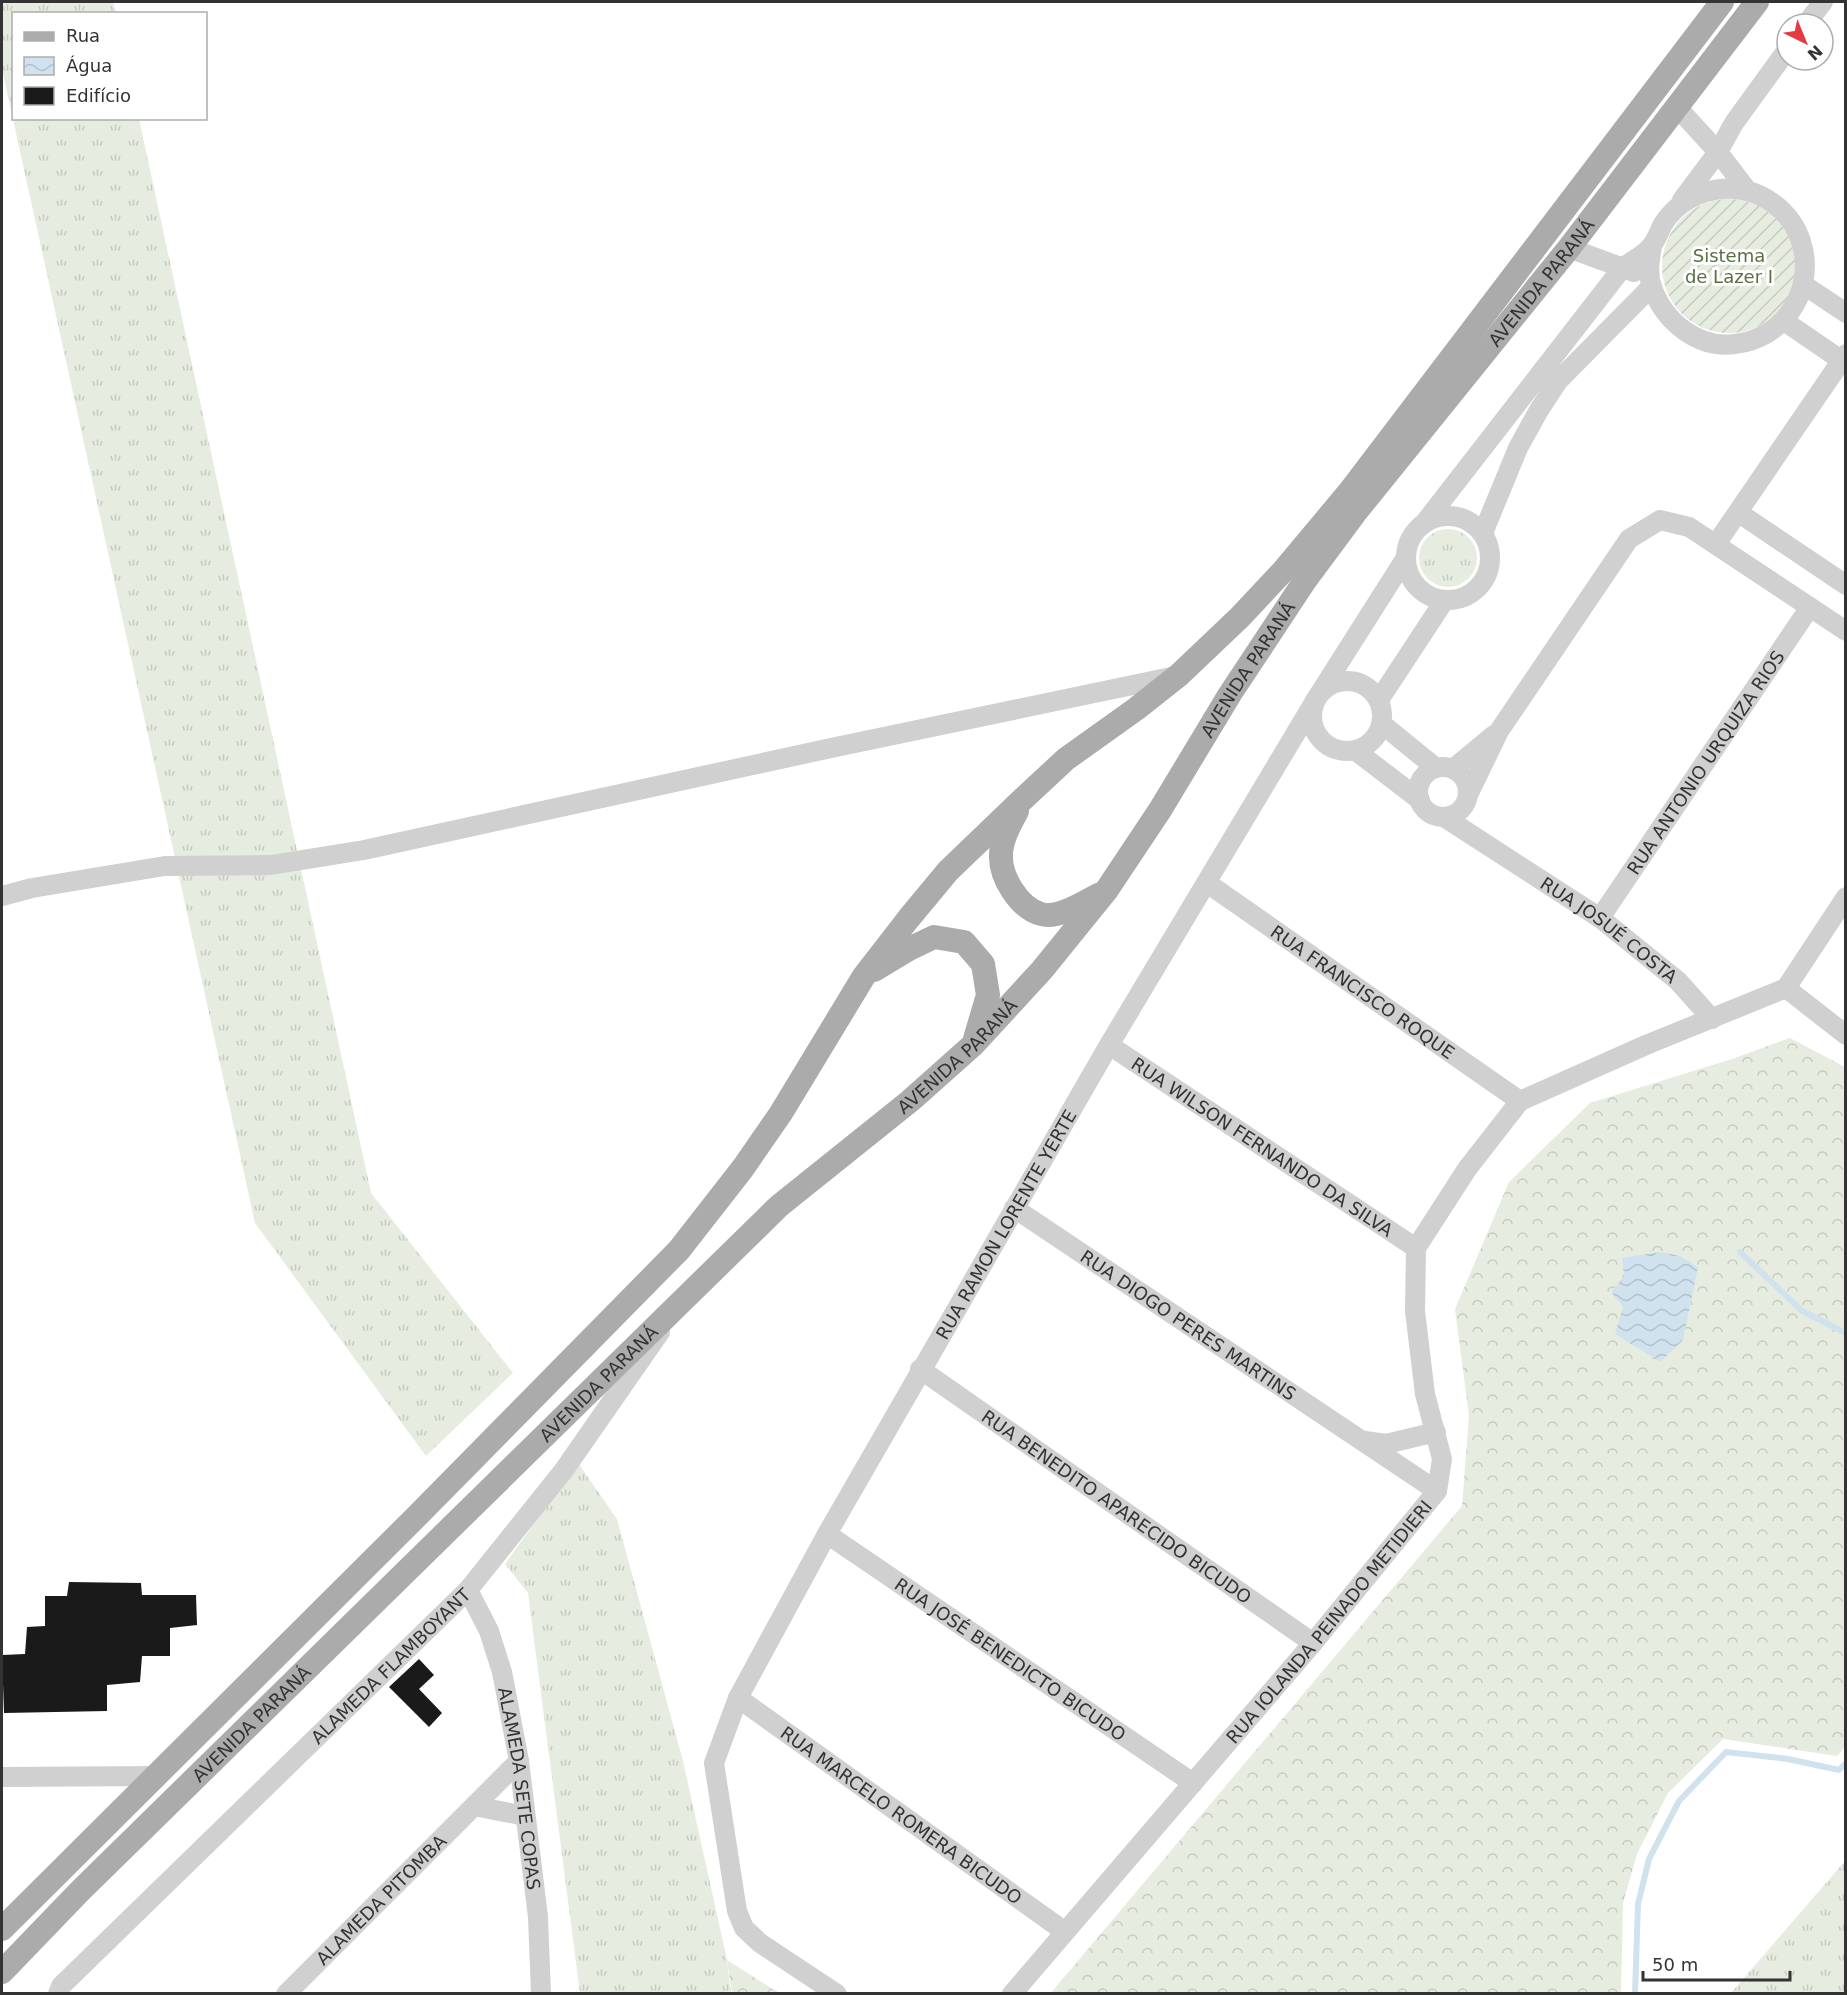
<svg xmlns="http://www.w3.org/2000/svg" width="1847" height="1995" viewBox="0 0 1847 1995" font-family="'DejaVu Sans',sans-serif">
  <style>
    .grass { fill: url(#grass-tufts) }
    .forest { fill: url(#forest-crowns) }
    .garden { fill: url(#garden-furrows) }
    .water { fill: url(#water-waves) }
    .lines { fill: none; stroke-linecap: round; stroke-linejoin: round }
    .stream { stroke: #cfe2ee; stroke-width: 6 }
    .building { fill: #1a1a1a }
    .minor { stroke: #d0d0d0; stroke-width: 20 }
    .major { stroke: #ababab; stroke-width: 24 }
    .labels { text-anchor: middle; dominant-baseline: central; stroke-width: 6; stroke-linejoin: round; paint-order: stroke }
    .park-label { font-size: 18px; fill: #56703f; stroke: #fff }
    .street-label { font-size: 18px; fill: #333; stroke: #fff }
  </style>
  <defs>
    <pattern id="grass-tufts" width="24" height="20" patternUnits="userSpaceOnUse" patternTransform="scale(1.5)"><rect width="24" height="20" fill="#e6ecdf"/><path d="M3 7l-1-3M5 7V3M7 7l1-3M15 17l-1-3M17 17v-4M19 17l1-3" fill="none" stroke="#c6cbc0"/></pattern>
    <pattern id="forest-crowns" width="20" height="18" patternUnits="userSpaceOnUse" patternTransform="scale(1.5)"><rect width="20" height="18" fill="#e6ecdf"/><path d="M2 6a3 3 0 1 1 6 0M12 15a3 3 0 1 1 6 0" fill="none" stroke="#c6cbc0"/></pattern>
    <pattern id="garden-furrows" width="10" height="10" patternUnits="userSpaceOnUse" patternTransform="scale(1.5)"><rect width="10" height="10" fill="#e6ecdf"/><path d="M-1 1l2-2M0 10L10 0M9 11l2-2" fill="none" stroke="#c6cbc0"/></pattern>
    <pattern id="water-waves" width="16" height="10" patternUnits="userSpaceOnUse" patternTransform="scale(1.5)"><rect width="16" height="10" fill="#cfe2ee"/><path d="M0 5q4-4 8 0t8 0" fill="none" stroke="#b2c2cd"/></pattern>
  </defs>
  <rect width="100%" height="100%" fill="#fff"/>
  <path class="grass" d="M2,2H113L116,13L14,14V118L139,119L371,1193L513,1373L426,1456L255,1223L2,69Z
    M1419 558a29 29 0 1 1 58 0a29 29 0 1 1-58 0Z
    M578,1463L617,1519L683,1761L727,1960L731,1993H580L528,1593L505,1564Z
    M1845,1861V1993H1731Z"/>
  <path class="forest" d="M1790,1038L1845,1067V1747L1837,1756L1723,1739L1668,1793L1637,1854L1623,1903L1621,1993L1050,1994L1462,1506L1469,1416L1455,1309L1509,1182L1590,1103L1732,1059Z
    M727,1960L779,1993H732Z"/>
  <path class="garden" d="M1662 266a67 67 0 1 1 134 0a67 67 0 1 1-134 0Z"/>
  <path class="water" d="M1660,1252L1680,1256L1698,1267L1683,1340L1660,1362L1615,1334L1623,1307L1611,1292L1624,1276L1622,1258Z"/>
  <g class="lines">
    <path class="stream" d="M1740,1252L1802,1311L1846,1333
      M1635,1994L1638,1904L1649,1859L1679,1801L1726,1752L1788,1759L1839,1770L1846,1763"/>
  </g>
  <path class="building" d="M69,1582L141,1583L142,1595H196L197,1625L170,1628V1656H142L140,1682L107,1685V1711L4,1713L2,1655L25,1654L27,1627L45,1626V1596H67Z
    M419,1659L434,1675L419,1689L442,1713L429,1727L389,1687Z"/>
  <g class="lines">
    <g class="minor">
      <path d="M1806,24L1823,2"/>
      <path d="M1676,106L1718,152L1747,190"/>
      <path d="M1682,200L1718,152L1734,123L1787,50"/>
      <path d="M1569,248L1634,272"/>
      <path d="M1804,285L1846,313"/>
      <path d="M1784,321L1841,360H1846"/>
      <path d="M1739,513L1846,585"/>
      <circle cx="1448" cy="558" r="42"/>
      <path d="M1426,521L1623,267C1632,261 1646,254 1652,245C1657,239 1659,231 1663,224C1683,193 1724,180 1759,195C1781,205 1798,224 1803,249C1813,294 1782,339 1735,344C1697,349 1664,321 1652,287C1647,274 1650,259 1652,246"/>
      <path d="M1483,533L1518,448L1539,410L1558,381L1652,286"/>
      <path d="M1716,544L1846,354"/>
      <circle cx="1347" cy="716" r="35"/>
      <path d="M1379,700L1444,601"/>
      <path d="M1382,724L1436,768"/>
      <path d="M1356,751L1420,800"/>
      <circle cx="1443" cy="792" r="25"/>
      <path d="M1453,769L1494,735"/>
      <path d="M1468,795L1499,731L1629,539L1660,520L1689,527L1846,631"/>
      <path id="s1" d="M1444,817L1600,918L1678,981L1712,1019"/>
      <path id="s2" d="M1207,883L1520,1101"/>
      <path d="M2,896L32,888L165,866L271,865L364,850L831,748L1176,676"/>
      <path id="s3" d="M1600,918L1810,607"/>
      <path d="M1786,988L1846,897"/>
      <path d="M1786,988L1846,1035"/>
      <path id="s4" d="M1109,1045L1416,1248"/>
      <path id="s5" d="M1014,1208L1437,1491"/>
      <path id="s6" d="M920,1369L1313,1643"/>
      <path d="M1365,1441L1386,1444L1436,1432"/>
      <path id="s7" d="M827,1534L1193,1783"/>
      <path id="s8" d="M468,1590L489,1631L502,1672L519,1761L538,1917L541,1994"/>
      <path id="s9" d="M738,1698L1064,1931"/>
      <path d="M2,1777L157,1776"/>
      <path d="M474,1806L525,1816"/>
      <path id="s10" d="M58,1994L61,1986L468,1590L564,1470L660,1332"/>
      <path id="s11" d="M286,1994L519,1761"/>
      <path id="s12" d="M837,1994L760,1943L744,1928L737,1911L714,1763L738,1698L827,1534L1109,1045L1318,696L1405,559"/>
      <path id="s13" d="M1012,1994L1313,1643L1437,1491L1442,1459L1425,1394L1415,1311L1416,1248L1467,1169L1520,1101L1646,1045L1786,988"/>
    </g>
    <g class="major">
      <path d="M1017,811C1010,824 1001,840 1001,855C1000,877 1019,908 1041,914C1058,919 1083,903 1098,895"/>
      <path d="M874,970L909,949L934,937L964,942L983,964L988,995L975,1039"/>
      <path d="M2,1929L415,1518L679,1250L743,1168L781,1113L864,976L909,918L948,871L1024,798L1066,759L1136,709L1179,675L1240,617L1284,570L1350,491L1722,2"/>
      <path id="s14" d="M2,1972L80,1891L779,1206L910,1101L974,1044L1042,970L1106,891L1160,810L1230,694L1306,579L1355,513L1569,248L1757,2"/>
    </g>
  </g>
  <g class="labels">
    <g class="park-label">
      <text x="1729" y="255">Sistema<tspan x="1729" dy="21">de Lazer I</tspan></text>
    </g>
    <g class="street-label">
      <text stroke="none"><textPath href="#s14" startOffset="2296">AVENIDA PARANÁ</textPath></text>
      <text stroke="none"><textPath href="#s14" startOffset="1810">AVENIDA PARANÁ</textPath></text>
      <text stroke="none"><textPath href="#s3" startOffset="188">RUA ANTONIO URQUIZA RIOS</textPath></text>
      <text stroke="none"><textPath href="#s1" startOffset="200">RUA JOSUÉ COSTA</textPath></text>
      <text stroke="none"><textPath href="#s2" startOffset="190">RUA FRANCISCO ROQUE</textPath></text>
      <text stroke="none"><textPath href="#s14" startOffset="1324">AVENIDA PARANÁ</textPath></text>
      <text stroke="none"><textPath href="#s4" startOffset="184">RUA WILSON FERNANDO DA SILVA</textPath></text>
      <text stroke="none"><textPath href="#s12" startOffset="896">RUA RAMON LORENTE YERTE</textPath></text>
      <text stroke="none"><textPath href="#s5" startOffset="210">RUA DIOGO PERES MARTINS</textPath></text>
      <text stroke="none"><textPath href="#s14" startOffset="838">AVENIDA PARANÁ</textPath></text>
      <text stroke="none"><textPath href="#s6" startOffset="240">RUA BENEDITO APARECIDO BICUDO</textPath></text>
      <text stroke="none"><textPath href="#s13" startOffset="489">RUA IOLANDA PEINADO METIDIERI</textPath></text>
      <text stroke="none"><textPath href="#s7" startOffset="222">RUA JOSÉ BENEDICTO BICUDO</textPath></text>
      <text stroke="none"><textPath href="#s10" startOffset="468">ALAMEDA FLAMBOYANT</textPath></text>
      <text stroke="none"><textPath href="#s14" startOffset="352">AVENIDA PARANÁ</textPath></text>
      <text stroke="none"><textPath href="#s8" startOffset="207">ALAMEDA SETE COPAS</textPath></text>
      <text stroke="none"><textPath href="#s9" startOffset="201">RUA MARCELO ROMERA BICUDO</textPath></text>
      <text stroke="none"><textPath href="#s11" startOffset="134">ALAMEDA PITOMBA</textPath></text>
    </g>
  </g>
  <rect width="1847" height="1995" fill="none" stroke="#333333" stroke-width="6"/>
  <rect x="12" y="12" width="195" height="108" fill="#ffffff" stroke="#adadad" stroke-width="1.5"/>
  <rect x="24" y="32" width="30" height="9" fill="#ababab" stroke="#adadad" stroke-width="1.5"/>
  <text x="66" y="42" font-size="18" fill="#333333">Rua</text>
  <rect x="24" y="57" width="30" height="18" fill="url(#water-waves)" stroke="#adadad" stroke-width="1.5"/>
  <text x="66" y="72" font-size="18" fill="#333333">Água</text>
  <rect x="24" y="87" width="30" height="18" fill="#1a1a1a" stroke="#adadad" stroke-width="1.5"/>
  <text x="66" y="102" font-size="18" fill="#333333">Edifício</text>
  <g transform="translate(1805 42) rotate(137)"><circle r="28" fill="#ffffff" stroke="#adadad" stroke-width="1.5"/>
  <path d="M0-4.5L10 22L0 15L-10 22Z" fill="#e63946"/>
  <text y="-9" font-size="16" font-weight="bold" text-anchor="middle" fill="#333333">N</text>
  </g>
  <path d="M1643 1971v9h147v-9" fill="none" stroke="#333333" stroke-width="3"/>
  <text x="1652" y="1971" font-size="18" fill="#333333" stroke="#ffffff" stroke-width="4.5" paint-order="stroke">50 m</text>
</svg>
